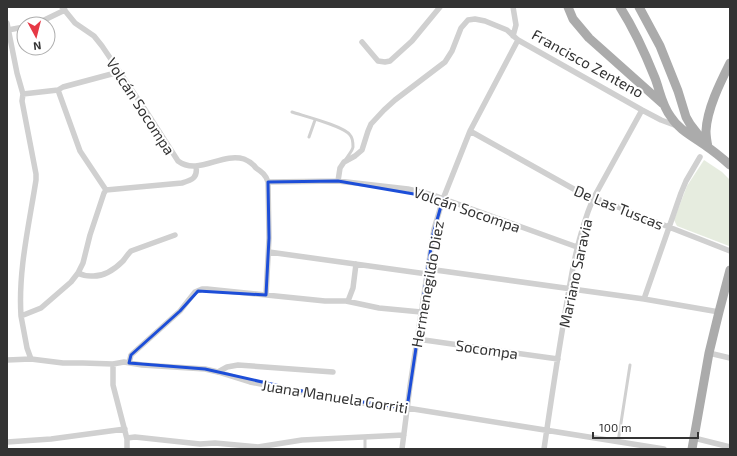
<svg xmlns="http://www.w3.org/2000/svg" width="737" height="456" viewBox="0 0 737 456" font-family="'Exo 2',sans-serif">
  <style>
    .green { fill: #e6ecdf }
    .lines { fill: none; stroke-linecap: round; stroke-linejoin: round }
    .service { stroke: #d0d0d0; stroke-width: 3 }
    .minor { stroke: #d0d0d0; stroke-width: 5.5 }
    .primary { stroke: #ababab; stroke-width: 9 }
    .marked { fill: none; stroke: #1d4ed8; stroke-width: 3; stroke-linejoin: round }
    .labels { text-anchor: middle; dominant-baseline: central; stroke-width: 4; stroke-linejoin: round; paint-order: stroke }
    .street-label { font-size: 15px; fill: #333; stroke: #fff }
  </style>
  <rect width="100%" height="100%" fill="#fff"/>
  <path class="green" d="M704,160L722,172L730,180V245L729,246L677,226L674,220L687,186Z"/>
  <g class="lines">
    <path class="service" d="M292,112C304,116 344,126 350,135C353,138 353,143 353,147C352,152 347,156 345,161
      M309,137L315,120
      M365,437V449
      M618,442L630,365"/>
    <path class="minor" d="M62,7L75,23L94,36L102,46L144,108L178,161C198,176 222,152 244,159C249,161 253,164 256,168C262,172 266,175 268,182L338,181L408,189L433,195L577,247
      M513,7L516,25L513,36
      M7,23L17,73L23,94L22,101L36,174V180C29,225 18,271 21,316
      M36,24L65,10
      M8,30L24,27
      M362,42L378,61L385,62L390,61L412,41L440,7
      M58,90L80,151L106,190
      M23,94L58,90L63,87L119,72
      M470,131L588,197L600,200L730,251
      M338,181L340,168L344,162L355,156L362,150L368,131L371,124L384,110L395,100L445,62L452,51L461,28L468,20L475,19L485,21L507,30L518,40L642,110L661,120L677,126
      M269,252L427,274
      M428,269L644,299L719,312
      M78,273C82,275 87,276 91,276C103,277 115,269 123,261C126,257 128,254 131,251L175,235
      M266,295L269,238L268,182
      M644,299L681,193L686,181L700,157
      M348,301L353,288L356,264
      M417,339L558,359
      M709,353L730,358
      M31,359L27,348L21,316L41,308L71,282L78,273L83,263L90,235L104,193L106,190L182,183C192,180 198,178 196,166
      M7,360L31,359L63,363H83L113,364L124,362L142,365L205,369L218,372L250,382L333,398L362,403L407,408L664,449
      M129,363L131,355L180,311L195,292L202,289H207L325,301H346L379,308L421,312
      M113,364V385L127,439V449
      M218,372L227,367L238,365L333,372
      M127,438L135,437L200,444L215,443L258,447L302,440L404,435
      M694,438L730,447
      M7,442L51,439L125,429
      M402,449L410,386L434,229L443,199L470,131L518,40
      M544,449C550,408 556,367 563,326C570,283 576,239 593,199L642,110"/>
    <path class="primary" d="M568,7L573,19L589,38L663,104
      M620,7C634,29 645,53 655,78C660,91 662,106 671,117C679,130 694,137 706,146C715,152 722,158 730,165
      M639,7L660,46L678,91L686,117L690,124L703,141
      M708,147C707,142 706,136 706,131C707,109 720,83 730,63
      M692,449L709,353L719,312L730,270"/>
  </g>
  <path class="marked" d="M338,181L443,199L433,234L407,408L333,398L205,369L129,363L131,355L180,311L198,291L266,295L269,238L268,182Z"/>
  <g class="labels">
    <g class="street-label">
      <text transform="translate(588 63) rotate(29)">Francisco Zenteno</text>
      <text transform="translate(141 106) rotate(57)">Volcán Socompa</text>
      <text transform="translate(619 207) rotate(22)">De Las Tuscas</text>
      <text transform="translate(467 209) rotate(19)">Volcán Socompa</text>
      <text transform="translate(575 273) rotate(-78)">Mariano Saravia</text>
      <text transform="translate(427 284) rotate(-80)">Hermenegildo Diez</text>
      <text transform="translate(487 349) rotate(8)">Socompa</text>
      <text transform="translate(335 396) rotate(9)">Juana Manuela Gorriti</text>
    </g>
  </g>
  <rect width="737" height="456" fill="none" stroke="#333333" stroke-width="16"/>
  <g transform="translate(36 36) rotate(173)"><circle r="19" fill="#ffffff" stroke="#adadad"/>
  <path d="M0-3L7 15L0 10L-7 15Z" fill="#e63946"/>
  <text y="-6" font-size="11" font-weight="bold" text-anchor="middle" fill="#333333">N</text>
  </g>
  <path d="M593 432v6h105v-6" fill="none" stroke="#333333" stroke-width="2"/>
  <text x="599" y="432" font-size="12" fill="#333333" stroke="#ffffff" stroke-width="3" paint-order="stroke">100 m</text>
</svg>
